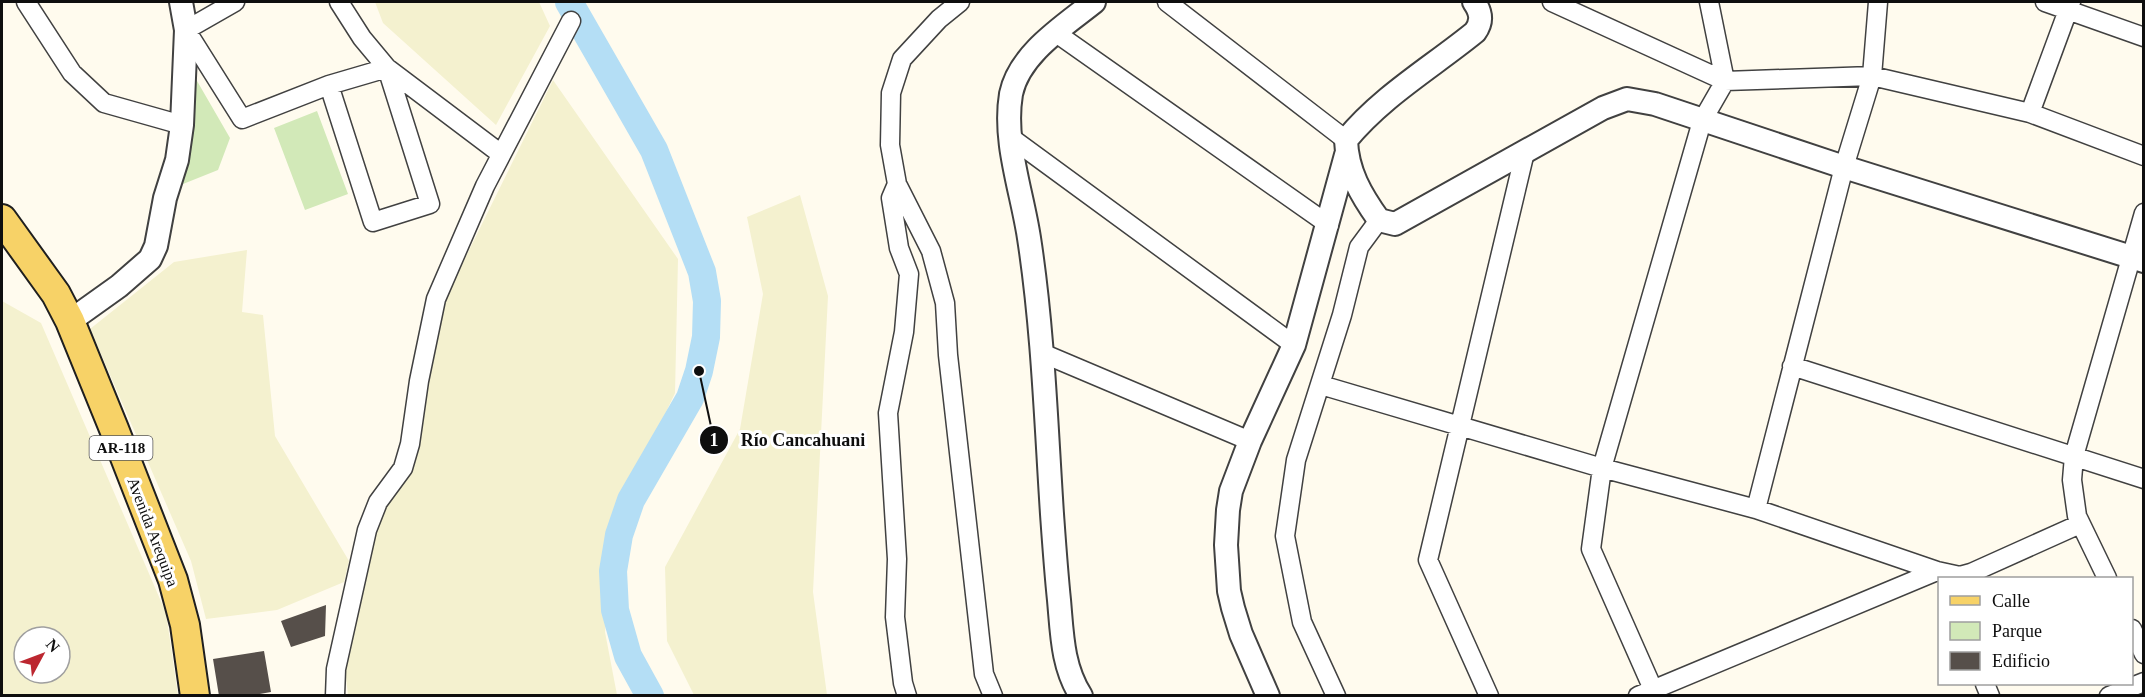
<svg xmlns="http://www.w3.org/2000/svg" width="2145" height="697" viewBox="0 0 2145 697" font-family="'Times New Roman',serif">
  <style>
    .farmland { fill: #f4f1cf; fill-rule: evenodd }
    .green { fill: #d2e9b8 }
    .lines { fill: none; stroke-linecap: round; stroke-linejoin: round }
    .river { stroke: #b4def5; stroke-width: 28 }
    .building { fill: #564f4a }
    .minor-casing { stroke: #414141; stroke-width: 21 }
    .tertiary-casing { stroke: #414141; stroke-width: 26 }
    .primary-casing { stroke: #1f1f1f; stroke-width: 32 }
    .minor { stroke: #fff; stroke-width: 18 }
    .tertiary { stroke: #fff; stroke-width: 22 }
    .primary { stroke: #f7d267; stroke-width: 28 }
    .labels { text-anchor: middle; dominant-baseline: central; stroke-width: 6; stroke-linejoin: round; paint-order: stroke }
    .shield { fill: #fff; stroke: #565656; stroke-width: 1.5 }
    .shield-label { font-size: 15px; font-weight: bold; fill: #0e0e0e }
    .street-label { font-size: 16px; fill: #0e0e0e; stroke: #fff }
    .leader { fill: none; stroke: #0e0e0e; stroke-width: 2 }
    .callout-dot { fill: #0e0e0e; stroke: #fff; stroke-width: 2 }
    .mark-label { font-size: 18px; text-anchor: middle; font-weight: bold; fill: #fff }
    .callout-label { font-size: 18px; text-anchor: middle; font-weight: bold; fill: #0e0e0e; stroke: #fff; stroke-width: 6; stroke-linejoin: round; paint-order: stroke }
  </style>
  <rect width="100%" height="100%" fill="#fffbee"/>
  <path class="farmland" d="M375,2H539L550,26L496,125L383,23Z
    M553,80L678,259L675,393L616,518L605,632L617,695H348L345,669L379,515L416,447L443,303Z
    M800,195L828,296L813,592L827,695H694L667,641L665,567L740,429L763,294L747,217Z
    M247,250L242,312L263,315L275,436L349,561L344,582L277,610L206,619L191,561L90,329L174,262Z
    M2,301L41,323L166,613L178,695H2ZM24,637H60V673H24Z"/>
  <path class="green" d="M193,74L230,138L218,170L183,184Z
    M317,111L348,194L305,210L274,128Z"/>
  <g class="lines">
    <path class="river" d="M569,2L654,150L702,272L707,301L706,337L699,371L690,398L631,500L619,535L613,571L615,610L628,656L650,696"/>
  </g>
  <path class="building" d="M326,605L325,636L291,647L281,621Z
    M264,651L271,692L248,696H219L213,659Z"/>
  <g class="lines">
    <g class="minor-casing">
      <path id="minor" d="M26,2L72,73L104,103L182,125
        M235,2L186,30L242,119L329,85L387,68
        M339,2L362,38L387,68L501,154
        M960,2L939,19L902,59L891,93L890,145L897,184L931,251L945,303L948,355L984,674L993,696
        M1167,2L1346,140
        M1552,2L1725,81L1872,76L2030,113L2144,156
        M2045,2L2144,37
        M1056,33L1329,225
        M329,85L373,222L430,204L387,68
        M2030,113L2071,2
        M1010,137L1294,345
        M897,184L891,198L899,248L909,274L904,332L888,413L897,559L895,617L903,683L907,696
        M1042,353L1250,441
        M1792,366L2144,479
        M1321,385L1602,468L1756,509L1937,571L1960,576L1971,573L2080,524
        M1756,509L1844,167L1872,76L1878,2
        M2107,578L2077,516L2072,480L2074,456L2144,213
        M2132,629L2144,654
        M1985,684L1990,696
        M335,696L336,669L367,530L378,502L403,468L410,444L419,381L436,299L485,186L571,21
        M1336,696L1302,622L1285,536L1296,460L1342,315L1359,247L1379,220
        M1489,696L1428,560L1525,152
        M1638,696L1937,571
        M1656,696L1591,549L1602,468L1702,121L1725,81L1709,2
        M2109,696L2144,682"/>
    </g>
    <g class="tertiary-casing">
      <path id="tertiary" d="M1474,2C1481,12 1483,21 1475,32C1432,67 1382,96 1346,140C1347,171 1361,195 1379,220L1395,224L1603,108L1627,99L1655,104L1844,167L2144,261
        M70,321L119,286L150,259L156,246L165,198L177,160L182,125L186,30L181,2
        M1081,696C1062,666 1062,633 1059,600C1056,571 1054,542 1052,514C1046,422 1043,329 1029,238C1022,191 1003,142 1011,94C1019,54 1064,26 1094,2
        M1268,696L1241,634L1233,608L1229,591L1226,545L1228,510L1231,491L1250,441L1294,345L1346,155"/>
    </g>
    <g class="primary-casing">
      <path id="primary" d="M2,219L56,294L70,321L114,429L173,580L185,625L195,696"/>
    </g>
    <use href="#minor" class="minor"/>
    <use href="#tertiary" class="tertiary"/>
    <use href="#primary" class="primary"/>
  </g>
  <g class="labels">
    <rect class="shield" x="89.5" y="436" width="63" height="24" rx="4.5"/>
    <g class="shield-label">
      <text x="121" y="448">AR-118</text>
    </g>
    <g class="street-label">
      <text transform="translate(153 532) rotate(69)">Avenida Arequipa</text>
    </g>
  </g>
  <path class="leader" d="M699 371L714 440"/>
  <g class="callout-dot">
    <circle cx="699" cy="371" r="6"/>
    <circle cx="714" cy="440" r="15"/>
  </g>
  <g class="mark-label">
    <text x="714" y="446">1</text>
  </g>
  <g class="callout-label">
    <text x="803" y="446">Río Cancahuani</text>
  </g>
  <rect width="2145" height="697" fill="none" stroke="#0e0e0e" stroke-width="6"/>
  <rect x="1938" y="577" width="195" height="108" fill="#ffffff" stroke="#9f9f9f" stroke-width="1.5"/>
  <rect x="1950" y="596" width="30" height="9" fill="#f7d267" stroke="#9f9f9f" stroke-width="1.5"/>
  <text x="1992" y="607" font-size="18" fill="#0e0e0e">Calle</text>
  <rect x="1950" y="622" width="30" height="18" fill="#d2e9b8" stroke="#9f9f9f" stroke-width="1.5"/>
  <text x="1992" y="637" font-size="18" fill="#0e0e0e">Parque</text>
  <rect x="1950" y="652" width="30" height="18" fill="#564f4a" stroke="#9f9f9f" stroke-width="1.5"/>
  <text x="1992" y="667" font-size="18" fill="#0e0e0e">Edificio</text>
  <g transform="translate(42 655) rotate(49)"><circle r="28" fill="#ffffff" stroke="#9f9f9f" stroke-width="1.5"/>
  <path d="M0-4.5L10 22L0 15L-10 22Z" fill="#bc2730"/>
  <text y="-9" font-size="16" font-weight="bold" text-anchor="middle" fill="#0e0e0e">N</text>
  </g>
</svg>
